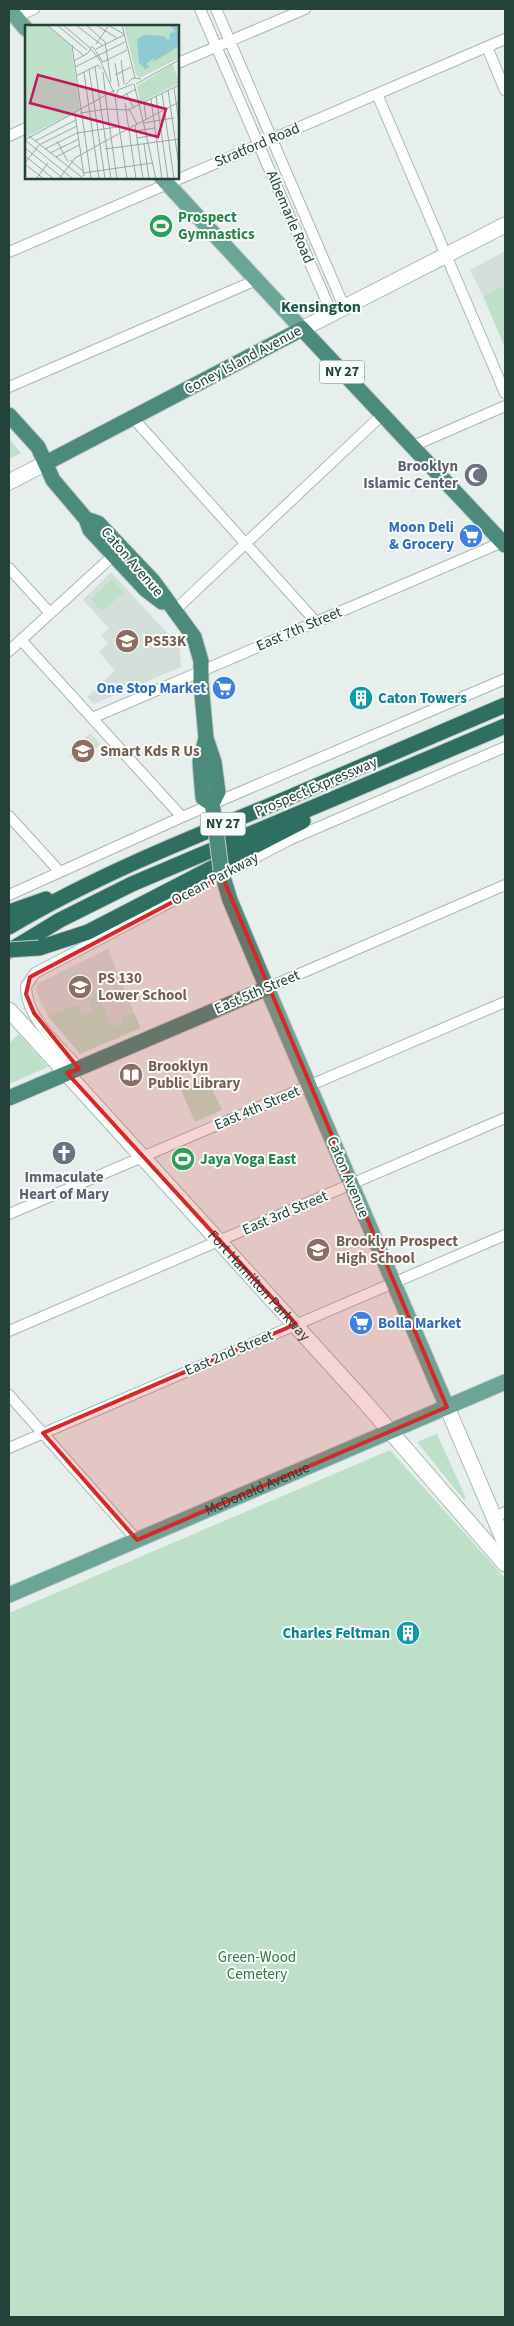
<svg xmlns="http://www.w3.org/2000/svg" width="514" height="2326" viewBox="0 0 514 2326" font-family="'Source Sans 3',sans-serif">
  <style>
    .built { fill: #d4dfda }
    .green { fill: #bfe0c8 }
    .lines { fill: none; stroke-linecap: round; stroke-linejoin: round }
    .minor-casing { stroke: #a8b8b2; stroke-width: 12 }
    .secondary-casing { stroke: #a4bbb3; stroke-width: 17 }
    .primary-casing { stroke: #c2cac8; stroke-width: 17 }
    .trunk-casing { stroke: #c2cac8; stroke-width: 17 }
    .motorway-casing { stroke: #c2cac8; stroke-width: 17 }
    .minor { stroke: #fff; stroke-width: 10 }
    .secondary { stroke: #fff; stroke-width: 15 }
    .primary { stroke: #6aa596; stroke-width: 15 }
    .trunk { stroke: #4c8a7c; stroke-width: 15 }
    .motorway { stroke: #2f6f62; stroke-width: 15 }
    .trunk-bridge-casing { stroke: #c2cac8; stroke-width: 17; stroke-linecap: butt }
    .motorway-bridge-casing { stroke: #c2cac8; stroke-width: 17; stroke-linecap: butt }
    .trunk-bridge { stroke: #4c8a7c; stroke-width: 15 }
    .motorway-bridge { stroke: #2f6f62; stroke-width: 15 }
    .marked { fill: #d62828; fill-opacity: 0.2; stroke: #d62828; stroke-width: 4; stroke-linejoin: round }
    .labels { text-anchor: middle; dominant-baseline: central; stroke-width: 4; stroke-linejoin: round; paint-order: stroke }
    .shield { fill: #f7fbf9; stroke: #637a73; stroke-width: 1 }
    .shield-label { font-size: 14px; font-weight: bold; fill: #24423a }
    .street-label { font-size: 15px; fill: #24423a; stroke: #f7fbf9 }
    .leisure-label { font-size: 15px; font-weight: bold; fill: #27864d; stroke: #f7fbf9; text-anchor: start }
    .worship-label { font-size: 15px; font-weight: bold; fill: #5b616d; stroke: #f7fbf9; text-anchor: end }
    .shop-label { font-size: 15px; font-weight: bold; fill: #366cbe; stroke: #f7fbf9; text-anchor: end }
    .education-label { font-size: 15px; font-weight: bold; fill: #785e54; stroke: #f7fbf9; text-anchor: start }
    .culture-label { font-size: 15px; font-weight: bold; fill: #0d838f; stroke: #f7fbf9; text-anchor: start }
    .park-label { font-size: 15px; fill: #2d7a4b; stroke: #f7fbf9 }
    .neighbourhood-label { font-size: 16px; font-weight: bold; fill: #1f5548; stroke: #f7fbf9 }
    .inset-road { fill: none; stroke: #98aaa4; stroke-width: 1 }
    .view { fill: #c2185b; fill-opacity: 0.15; stroke: #c2185b; stroke-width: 2.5 }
    .inset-edge { fill: none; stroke: #24423a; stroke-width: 2.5 }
  </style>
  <rect width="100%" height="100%" fill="#e6efeb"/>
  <path class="built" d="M505,251V285L483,296L470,270Z
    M111,572L180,647L181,667L94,704L87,697L115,670L99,652L108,643L101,635L109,628L83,600Z
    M90,733L101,744L78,764L69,755Z
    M108,949L134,1013L120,1019L122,1023L112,1027L93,1011L82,1015L77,1004L48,1016L39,998L36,990L38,983Z"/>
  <path class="green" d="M505,285V348L483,296Z
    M9,439L21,453L9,459Z
    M112,579L124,592L102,612L91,599Z
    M98,995L112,1027L122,1023L120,1018L134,1013L141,1028L80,1054L48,1016L78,1004L82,1015L93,1011L88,999Z
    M19,1034L48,1067L9,1084V1043Z
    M207,1078L222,1110L195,1122L181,1090Z
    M437,1434L466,1498L464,1500L417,1442Z
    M390,1450L505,1578V2317H9V1613Z"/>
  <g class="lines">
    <g class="minor-casing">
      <path id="minor" d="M200,9L332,314
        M216,9L345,309
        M12,18L34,9
        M487,47L505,90
        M178,63L305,9
        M377,94L505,393
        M9,136L26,128
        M9,252L505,39
        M9,387L254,281
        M133,418L316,622
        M413,446L505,406
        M9,568L50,613
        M174,611L383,414
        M21,640L182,817
        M9,651L117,552
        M92,718L505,541
        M9,816L60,872
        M9,895L182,817L505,679
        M267,988L505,885
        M79,1068C59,1045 26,1019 26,986L35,973L289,840L505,747
        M9,1214L505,1002
        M9,1331L505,1118
        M9,1395L137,1540
        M9,1448L505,1235
        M495,1518L505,1512"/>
    </g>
    <g class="secondary-casing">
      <g id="secondary">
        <path d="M302,329L505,225"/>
        <path d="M9,482L46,463"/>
        <path id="s1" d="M9,1010L364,1401L505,1564"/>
        <path d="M447,1407L505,1543"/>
      </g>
    </g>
    <g class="primary-casing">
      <g id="primary">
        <path d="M9,9L26,29"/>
        <path d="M162,178L302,329"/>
        <path d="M267,988L447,1407"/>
        <path id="s2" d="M9,1595L505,1382"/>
      </g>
    </g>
    <g class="trunk-casing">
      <path id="trunk" d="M9,415L38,447L53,480L86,519L90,530L145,589L162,602
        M46,463L302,329L505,545
        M86,519L98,523L153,581L194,637L201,661V683L206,738L214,762L218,792L212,804L214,815
        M206,738L200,762L203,798L212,804
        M9,1098L267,988L230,900L221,870"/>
    </g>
    <g class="motorway-casing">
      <path id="motorway" d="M9,912L46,899
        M9,927C95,876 190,838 283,800C357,769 431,737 505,705
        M39,948L88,932L303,821
        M9,951L60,920L132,884L505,726"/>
    </g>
    <use href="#minor" class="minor"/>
    <use href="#secondary" class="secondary"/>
    <use href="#primary" class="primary"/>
    <use href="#trunk" class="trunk"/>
    <use href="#motorway" class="motorway"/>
    <g class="trunk-bridge-casing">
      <path id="trunk-bridge" d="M214,815L221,870"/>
    </g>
    <g class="motorway-bridge-casing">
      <path id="motorway-bridge" d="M9,950L39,948"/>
    </g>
    <use href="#trunk-bridge" class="trunk-bridge"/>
    <use href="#motorway-bridge" class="motorway-bridge"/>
  </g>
  <path class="marked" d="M222,876L447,1407L137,1540L43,1433L296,1324L67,1073L79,1069L34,1013L26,994L30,977Z"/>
  <defs>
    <g id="stadium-disc" transform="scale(1.25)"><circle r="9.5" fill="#2e9e5b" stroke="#f7fbf9"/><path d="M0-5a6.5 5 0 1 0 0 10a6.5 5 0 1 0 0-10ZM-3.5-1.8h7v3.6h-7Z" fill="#fff"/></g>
    <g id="mosque-disc" transform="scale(1.25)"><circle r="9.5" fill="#6b7280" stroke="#f7fbf9"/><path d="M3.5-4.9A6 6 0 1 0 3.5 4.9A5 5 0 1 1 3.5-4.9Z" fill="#fff"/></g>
    <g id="supermarket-disc" transform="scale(1.25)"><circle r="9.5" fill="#3f7fe0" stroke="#f7fbf9"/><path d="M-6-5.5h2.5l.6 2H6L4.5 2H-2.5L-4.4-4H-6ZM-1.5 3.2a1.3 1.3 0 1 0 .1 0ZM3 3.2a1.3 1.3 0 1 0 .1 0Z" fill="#fff"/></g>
    <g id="school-disc" transform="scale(1.25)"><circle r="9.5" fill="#8d6e63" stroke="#f7fbf9"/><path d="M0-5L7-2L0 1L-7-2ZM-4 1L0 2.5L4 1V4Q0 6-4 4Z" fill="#fff"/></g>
    <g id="building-disc" transform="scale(1.25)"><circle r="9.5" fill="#0f9aa8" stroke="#f7fbf9"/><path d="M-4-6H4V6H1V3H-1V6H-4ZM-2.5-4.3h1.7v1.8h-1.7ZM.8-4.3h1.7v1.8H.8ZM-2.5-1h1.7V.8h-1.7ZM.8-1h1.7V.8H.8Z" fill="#fff"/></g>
    <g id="library-disc" transform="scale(1.25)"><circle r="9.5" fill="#8d6e63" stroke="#f7fbf9"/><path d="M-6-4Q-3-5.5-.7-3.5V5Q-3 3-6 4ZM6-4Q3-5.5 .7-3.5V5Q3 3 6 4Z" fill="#fff"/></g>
    <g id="church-disc" transform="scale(1.25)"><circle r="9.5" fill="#6b7280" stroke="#f7fbf9"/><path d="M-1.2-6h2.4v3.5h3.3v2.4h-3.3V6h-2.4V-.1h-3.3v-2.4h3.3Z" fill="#fff"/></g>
  </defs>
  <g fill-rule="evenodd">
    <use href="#stadium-disc" x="161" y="226"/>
    <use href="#mosque-disc" x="476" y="475"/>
    <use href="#supermarket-disc" x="471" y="536"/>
    <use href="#school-disc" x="127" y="641"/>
    <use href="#supermarket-disc" x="224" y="688"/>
    <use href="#building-disc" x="361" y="698"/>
    <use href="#school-disc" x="83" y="751"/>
    <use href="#school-disc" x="80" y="987"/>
    <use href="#library-disc" x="131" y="1075"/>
    <use href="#church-disc" x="64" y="1153"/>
    <use href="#stadium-disc" x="183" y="1159"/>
    <use href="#school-disc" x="318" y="1250"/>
    <use href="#supermarket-disc" x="361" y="1323"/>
    <use href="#building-disc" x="408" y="1633"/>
  </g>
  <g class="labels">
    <g class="shield">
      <rect x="319.5" y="360.5" width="45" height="23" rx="4"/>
      <rect x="200.5" y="812.5" width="45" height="23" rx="4"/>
    </g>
    <g class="shield-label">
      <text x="342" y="372">NY 27</text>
      <text x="223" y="824">NY 27</text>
    </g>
    <g class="street-label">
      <text transform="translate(257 145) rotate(-23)">Stratford Road</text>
      <text transform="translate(290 217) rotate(67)">Albemarle Road</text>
      <text transform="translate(243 360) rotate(-28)">Coney Island Avenue</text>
      <text transform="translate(132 562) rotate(49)">Caton Avenue</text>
      <text transform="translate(299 629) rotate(-23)">East 7th Street</text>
      <text transform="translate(316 787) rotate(-23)">Prospect Expressway</text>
      <text transform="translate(215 879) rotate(-28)">Ocean Parkway</text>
      <text transform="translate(257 992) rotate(-23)">East 5th Street</text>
      <text transform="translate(257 1108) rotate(-23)">East 4th Street</text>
      <text transform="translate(348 1177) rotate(67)">Caton Avenue</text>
      <text transform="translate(285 1213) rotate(-23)">East 3rd Street</text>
      <text stroke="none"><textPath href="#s1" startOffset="372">Fort Hamilton Parkway</textPath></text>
      <text transform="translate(229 1353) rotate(-23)">East 2nd Street</text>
      <text stroke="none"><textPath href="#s2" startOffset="270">McDonald Avenue</textPath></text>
    </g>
    <g class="leisure-label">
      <text x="178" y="217">Prospect<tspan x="178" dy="17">Gymnastics</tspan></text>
      <text x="200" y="1159">Jaya Yoga East</text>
    </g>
    <g class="worship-label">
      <text x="458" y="466">Brooklyn<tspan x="458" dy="17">Islamic Center</tspan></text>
      <text x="64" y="1177" text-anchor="middle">Immaculate<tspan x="64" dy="17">Heart of Mary</tspan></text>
    </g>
    <g class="shop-label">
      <text x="454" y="527">Moon Deli<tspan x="454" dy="17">&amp; Grocery</tspan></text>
      <text x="206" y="688">One Stop Market</text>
      <text x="378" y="1323" text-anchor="start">Bolla Market</text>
    </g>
    <g class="education-label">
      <text x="144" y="641">PS53K</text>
      <text x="100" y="751">Smart Kds R Us</text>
      <text x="98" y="978">PS 130<tspan x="98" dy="17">Lower School</tspan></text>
      <text x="148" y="1066">Brooklyn<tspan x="148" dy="17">Public Library</tspan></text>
      <text x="336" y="1241">Brooklyn Prospect<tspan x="336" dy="17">High School</tspan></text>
    </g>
    <g class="culture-label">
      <text x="378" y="698">Caton Towers</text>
      <text x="390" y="1633" text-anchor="end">Charles Feltman</text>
    </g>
    <g class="park-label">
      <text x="257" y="1957">Green-Wood<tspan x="257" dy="17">Cemetery</tspan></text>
    </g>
    <g class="neighbourhood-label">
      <text x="321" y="307">Kensington</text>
    </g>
  </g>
  <g transform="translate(25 25)">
    <rect width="154" height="154" fill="#e6efeb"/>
    <path d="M0,0H21L46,20L55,84L0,113ZM99,0H154V33L115,53L111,50ZM148,39L154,58L115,78L112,61Z" fill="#bfe0c8"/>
    <path d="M145,0H154V21L128,37L129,33L121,39L125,42L120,44L114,38L112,14L120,10L139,11L144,16L145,8L151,7Z" fill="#8ec9d4"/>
    <path class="inset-road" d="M22,0L59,31M32,0L62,25M38,0L64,22L75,35L90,71L95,108L118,96L114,80M51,0L78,21M61,0L80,17L86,57M71,0L92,13M83,0L99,9M97,0L110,53M71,19L84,0M47,20L66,154M68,22L78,37L102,25M71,24L99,10M96,35L99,59M49,36L63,28L67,21M90,38L94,62M50,42L100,17M70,42L86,154M64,44L80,154M59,47L74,154M78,47L82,84L103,85L154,60M90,50L106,42M51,51L73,40L76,44M109,59L114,80M111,59L154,35M100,60L108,53L116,54M149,63L154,98M143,65L154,141M101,68L109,83M137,68L149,154M131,71L143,154M90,73L93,65L108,59M92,74L111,64M126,74L137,154M100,78L111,154M119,78L121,94M82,84L92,154M104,84L112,99M55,88L82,84M50,89L59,151M118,98L149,93M110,100L118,154M111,106L130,103M4,111L58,153M112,113L131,110M0,115L48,154M0,115L90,65M10,116L51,95M32,116L43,137M119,119L124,154M0,123L39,154M20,124L52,108L92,102M80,124L154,114M25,128L54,114M0,131L29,154M31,132L54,120M45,135L58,146M0,138L14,120L52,101M0,139L19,154M58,148L127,138M11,154L23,138M34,154L50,133L95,108L102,154M131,154L118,96L154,77"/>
    <path class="view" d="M13,50L141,84L133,112L5,78Z"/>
    <rect width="154" height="154" class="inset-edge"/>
  </g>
  <rect width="514" height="2326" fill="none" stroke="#24423a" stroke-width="20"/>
</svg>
